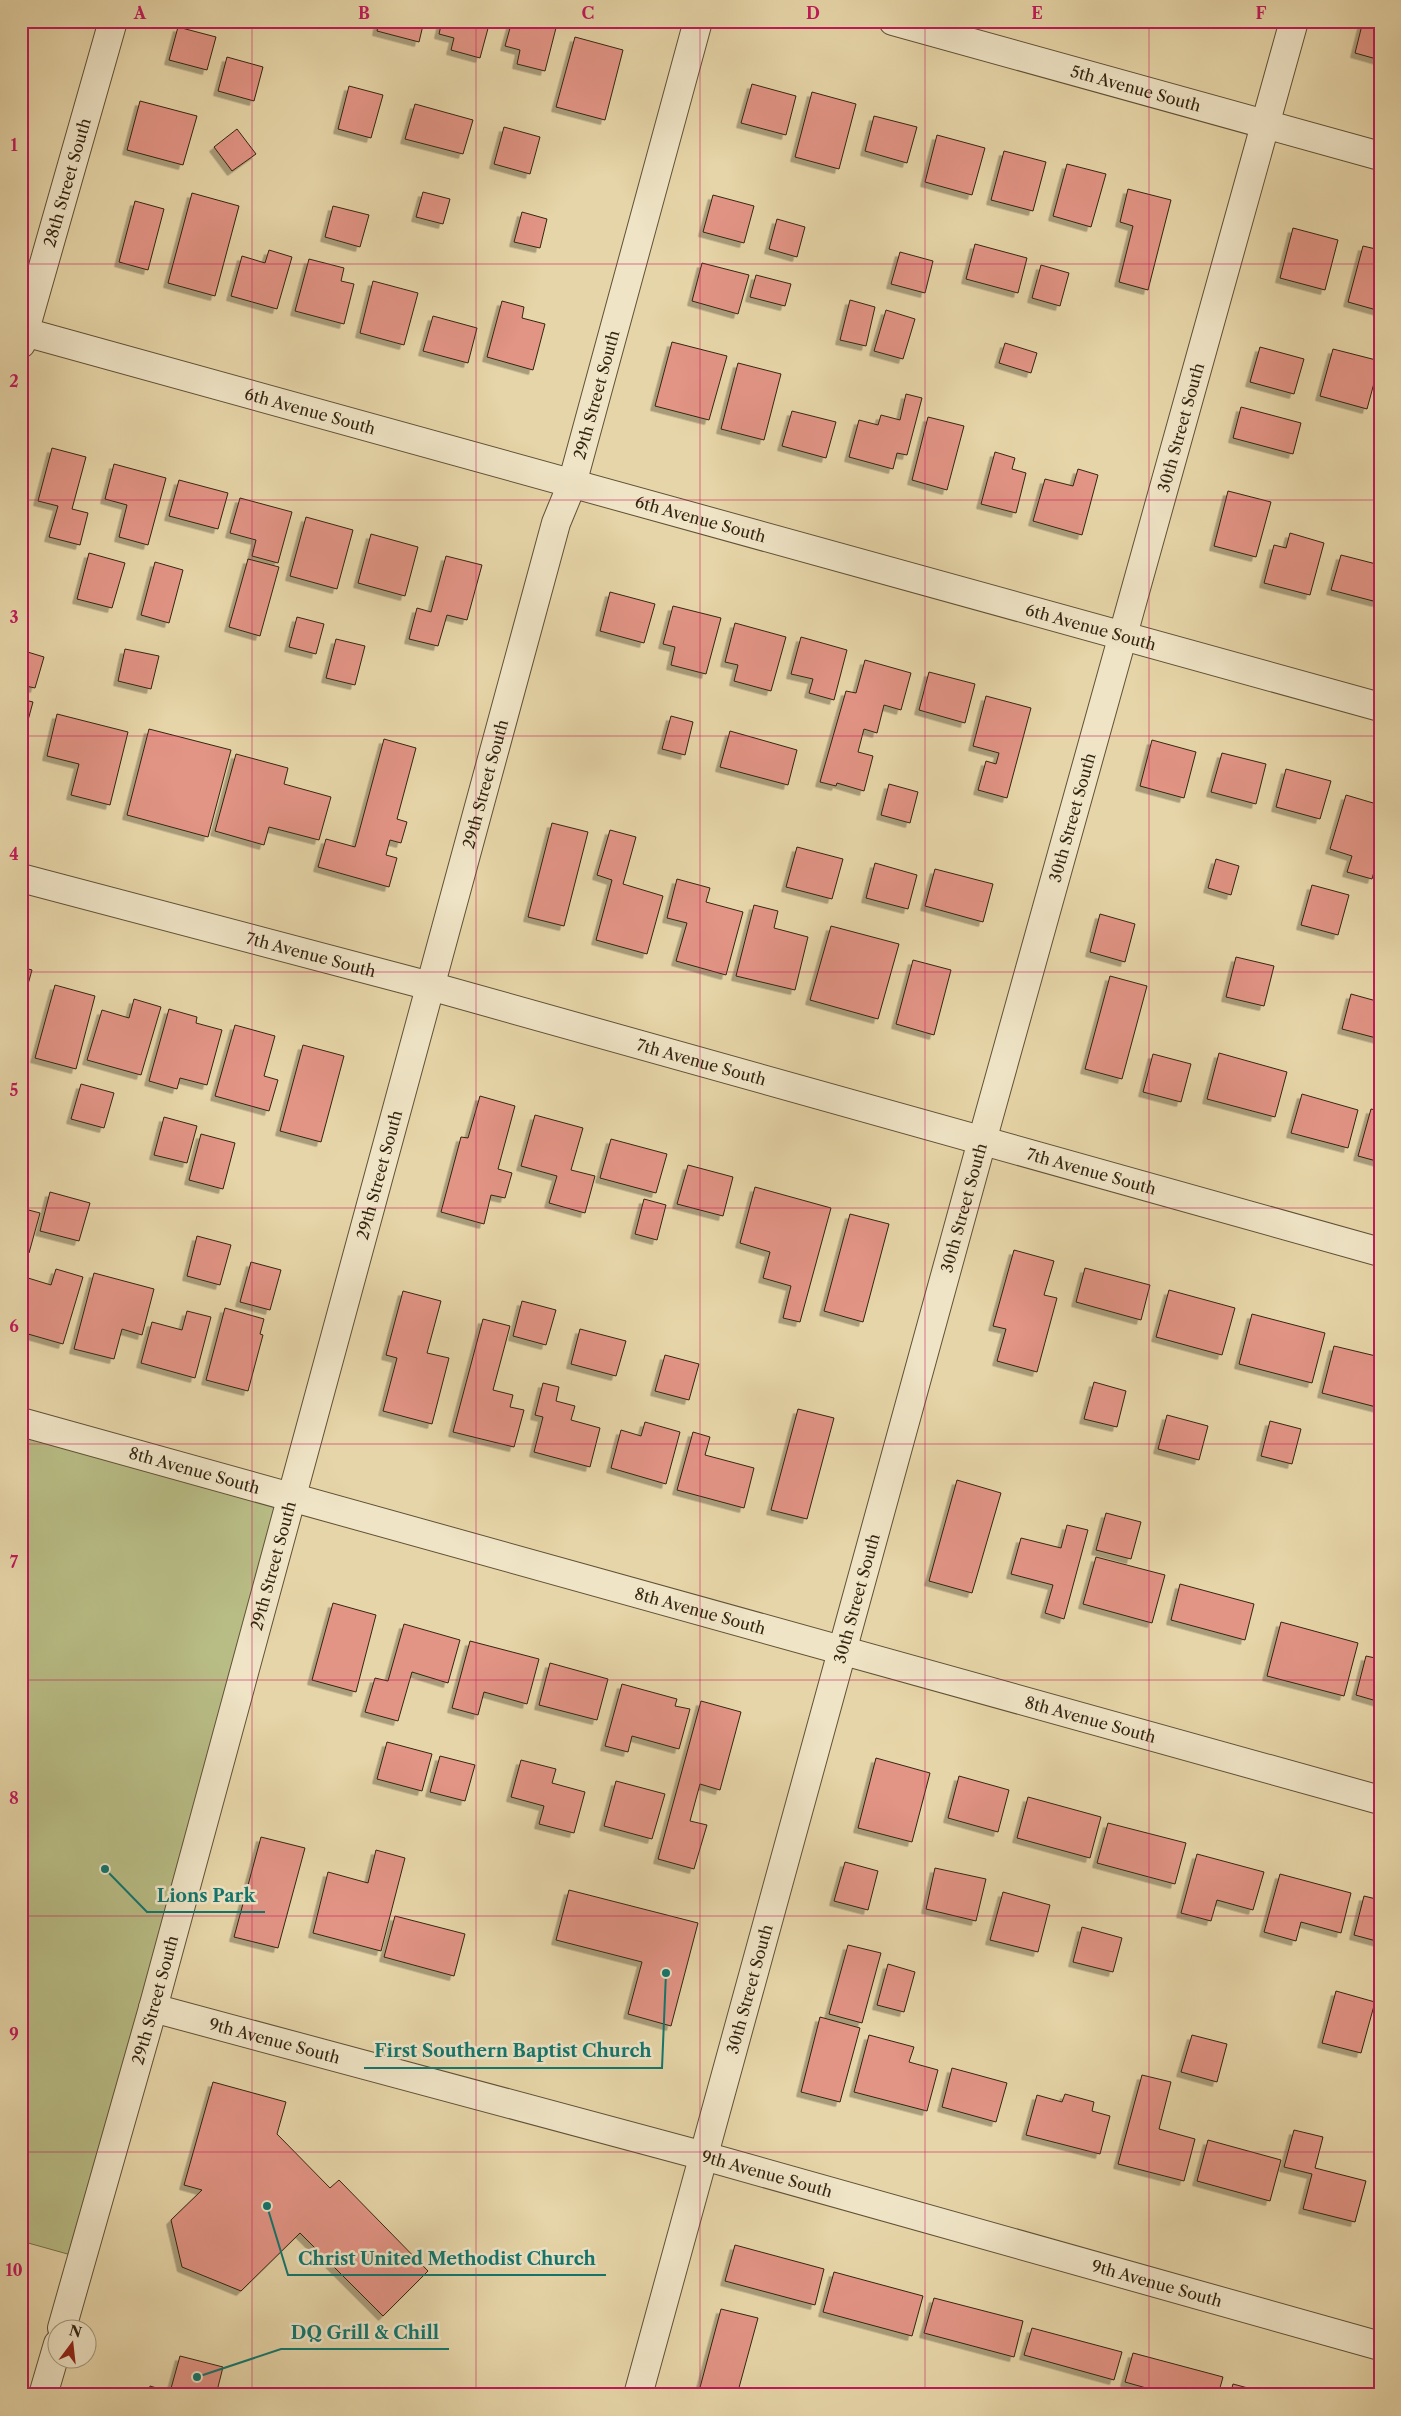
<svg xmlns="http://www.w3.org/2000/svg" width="1401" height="2416" viewBox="0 0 1401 2416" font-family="'Libre Caslon Text',serif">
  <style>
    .green { fill: #b8bc85; stroke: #76704b }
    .building { fill: #e29485; stroke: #342511; filter: url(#shadow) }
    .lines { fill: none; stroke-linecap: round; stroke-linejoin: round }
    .street-casing { stroke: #605137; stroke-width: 30 }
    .street { stroke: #efe4c6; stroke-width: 28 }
    .grid { fill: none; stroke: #c2185b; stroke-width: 1; stroke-opacity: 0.55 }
    .labels { text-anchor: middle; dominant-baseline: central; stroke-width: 5; stroke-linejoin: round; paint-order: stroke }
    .street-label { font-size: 16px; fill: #342511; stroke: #efe4c6 }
    .leader { fill: none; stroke: #0f766e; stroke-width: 2 }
    .callout-dot { fill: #0f766e; stroke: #efe4c6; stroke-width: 2 }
    .callout-label { font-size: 18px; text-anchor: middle; font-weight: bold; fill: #0f766e; stroke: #efe4c6; stroke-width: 5; stroke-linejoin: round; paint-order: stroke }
    .neatline { fill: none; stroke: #c2185b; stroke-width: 2 }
    .grid-label { font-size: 16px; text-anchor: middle; font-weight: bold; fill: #c2185b }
  </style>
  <defs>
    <filter id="shadow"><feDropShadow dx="-4.5" dy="4.5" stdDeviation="0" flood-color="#0004"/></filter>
  </defs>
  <rect width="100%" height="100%" fill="#e6d5a8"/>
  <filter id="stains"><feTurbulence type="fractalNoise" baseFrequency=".004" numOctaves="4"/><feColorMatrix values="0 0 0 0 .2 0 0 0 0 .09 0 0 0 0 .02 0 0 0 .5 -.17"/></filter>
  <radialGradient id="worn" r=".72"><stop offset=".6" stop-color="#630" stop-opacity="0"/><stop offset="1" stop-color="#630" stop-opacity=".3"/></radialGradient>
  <path class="green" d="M21,1423L291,1497L82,2258L21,2241Z"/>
  <path class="building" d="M379,21H424L419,42L377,31Z
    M442,21H490L480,58L451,50L454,38L439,34Z
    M512,21H549L557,24L545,71L517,64L520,50L505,46Z
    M1363,21H1380V60L1355,53Z
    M178,27L216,37L207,70L169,60Z
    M575,37L623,50L605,120L556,107Z
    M227,57L263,67L254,101L218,91Z
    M752,84L796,96L786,135L741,123Z
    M349,86L383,95L371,138L338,129Z
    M812,92L856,104L839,169L795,157Z
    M140,101L197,116L183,165L127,150Z
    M415,104L473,120L463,154L405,139Z
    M874,116L917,127L907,163L865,151Z
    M504,127L540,137L530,174L494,164Z
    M237,129L256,154L232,171L214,147Z
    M937,135L985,148L972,195L925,182Z
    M1004,151L1046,162L1033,211L991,200Z
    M1067,164L1106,174L1091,227L1053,216Z
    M1128,189L1171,200L1148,290L1119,282L1133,226L1120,222Z
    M423,192L450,199L443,224L416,217Z
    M192,193L239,206L215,296L168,283Z
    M713,195L754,206L744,243L703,232Z
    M135,201L164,209L148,270L119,262Z
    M333,206L369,215L360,247L325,237Z
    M522,212L547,219L540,248L514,242Z
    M777,219L805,227L797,257L769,249Z
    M1293,228L1338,240L1325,290L1280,278Z
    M975,244L1027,258L1018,293L966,279Z
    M1363,246L1380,250V311L1348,302Z
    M269,250L292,257L277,309L231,296L242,256L265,263Z
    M900,252L933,261L925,293L891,284Z
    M309,259L344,268L341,281L354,284L344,324L295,311Z
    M702,263L749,275L738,314L692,301Z
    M1041,265L1069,273L1060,306L1032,298Z
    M756,275L791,284L785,306L750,297Z
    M373,281L418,293L404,345L360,333Z
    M850,300L875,307L866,346L840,340Z
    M502,301L524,307L522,318L545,324L533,370L487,357Z
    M886,310L915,319L903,359L874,351Z
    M433,316L477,328L468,363L423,351Z
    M672,342L727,356L709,420L655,406Z
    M1005,343L1037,353L1031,373L999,363Z
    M1260,347L1304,359L1294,394L1250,382Z
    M1333,349L1380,361L1367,409L1320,396Z
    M738,363L781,374L764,440L721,429Z
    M906,394L922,398L907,455L897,453L893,469L849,457L859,420L878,425L881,415L900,420Z
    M1241,407L1301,423L1293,454L1233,438Z
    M792,411L836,422L826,458L782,446Z
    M928,417L964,426L947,490L912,480Z
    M52,448L86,457L72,509L88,513L80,545L49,537L58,506L38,501Z
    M995,452L1015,458L1012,469L1026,473L1016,513L981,504Z
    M114,464L166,478L148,545L119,537L127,505L105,499Z
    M1078,469L1098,475L1082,535L1033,521L1045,479L1073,486Z
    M179,480L228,493L218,529L169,516Z
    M1228,491L1271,502L1256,557L1214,546Z
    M240,498L292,512L278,563L252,556L256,540L230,533Z
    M306,517L353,530L337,589L290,576Z
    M1290,533L1324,543L1310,595L1264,583L1274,545L1286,548Z
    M371,534L418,547L405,596L358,583Z
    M89,553L125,563L112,608L77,599Z
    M1341,555L1380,565V593L1377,602L1331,590Z
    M446,556L482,565L467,620L447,615L438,646L409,639L417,608L431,612Z
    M248,559L279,567L260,636L229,627Z
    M155,562L183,570L169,623L141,615Z
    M610,592L655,604L644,643L600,631Z
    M673,606L721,618L706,674L671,665L675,647L663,644Z
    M297,617L324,624L316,654L289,647Z
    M735,623L786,637L771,691L734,681L738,665L725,662Z
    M801,637L847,650L834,700L809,693L813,679L791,674Z
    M336,639L365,646L355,685L326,678Z
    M125,649L159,656L151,689L118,681Z
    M21,650L44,657L35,688L21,685Z
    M865,660L911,673L901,710L884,705L877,733L864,729L858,752L873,756L864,791L837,783L836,786L820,782L846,691L856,693Z
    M929,672L975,684L965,723L919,710Z
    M986,696L1031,708L1007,798L978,790L986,761L996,764L999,753L973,746Z
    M21,699L33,702L21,746Z
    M57,714L128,732L110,805L71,795L79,764L47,756Z
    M671,716L693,722L685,755L662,749Z
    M149,729L231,750L208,837L127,815Z
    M730,731L797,750L788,785L720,767Z
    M384,739L416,748L397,819L407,822L401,843L390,840L386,855L397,858L389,887L318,867L326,839L355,847Z
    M1152,740L1196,752L1184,798L1140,786Z
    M1222,753L1266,764L1256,804L1211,792Z
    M236,754L288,768L284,784L331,797L319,840L269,827L264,845L215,831Z
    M1286,769L1331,781L1320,819L1276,807Z
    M889,784L918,792L910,823L881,815Z
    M1346,795L1380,805V850L1372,879L1347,872L1352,856L1330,849Z
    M552,823L588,832L564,926L528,917Z
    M610,830L636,837L623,884L663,896L647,954L596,940L612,880L597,875Z
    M797,847L843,859L832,899L786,887Z
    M1216,859L1239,866L1231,895L1208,888Z
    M875,863L917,875L908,909L866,898Z
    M935,869L993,884L983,922L925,906Z
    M677,879L710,888L706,902L743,912L726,975L676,961L687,923L667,918Z
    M1312,885L1349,895L1338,935L1301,925Z
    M754,905L778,911L774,928L808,937L795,990L736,976Z
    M1100,914L1135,924L1125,962L1090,952Z
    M831,926L899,944L878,1019L810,1000Z
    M1236,957L1274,966L1264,1006L1226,997Z
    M913,960L951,970L934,1035L896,1024Z
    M21,967L32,970L21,1009Z
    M1110,976L1147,986L1122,1079L1085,1069Z
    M55,985L95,996L76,1069L35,1058Z
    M1351,994L1380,1002V1039L1342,1029Z
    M134,999L161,1007L141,1075L87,1060L102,1010L129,1018Z
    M169,1009L197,1017L196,1023L222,1030L207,1085L180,1078L177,1089L149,1081Z
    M235,1025L275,1036L264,1076L278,1080L269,1111L215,1096Z
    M303,1045L344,1056L321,1142L280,1131Z
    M1219,1053L1287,1072L1275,1117L1207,1099Z
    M1153,1054L1191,1064L1181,1102L1143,1092Z
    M81,1084L114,1093L104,1128L71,1119Z
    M1302,1094L1358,1110L1348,1148L1291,1133Z
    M480,1096L515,1106L498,1169L512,1173L505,1198L491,1195L484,1224L441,1212L461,1137L468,1138Z
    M1371,1109L1380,1111V1162L1358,1156Z
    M535,1115L583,1128L571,1170L595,1176L585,1213L549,1203L557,1176L521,1166Z
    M164,1117L197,1126L187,1163L154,1155Z
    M201,1134L235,1143L223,1189L189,1180Z
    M611,1139L667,1154L656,1193L600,1178Z
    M688,1165L733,1177L723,1216L677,1204Z
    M755,1187L831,1208L800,1322L783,1318L791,1286L763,1278L770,1252L740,1243Z
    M50,1192L90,1203L79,1241L40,1231Z
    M644,1199L666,1205L657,1240L635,1234Z
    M21,1208L40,1213L29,1253L21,1251Z
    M850,1214L889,1224L863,1322L824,1311Z
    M197,1236L231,1245L220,1285L187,1276Z
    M1014,1250L1054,1261L1044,1295L1057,1298L1037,1372L997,1361L1006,1329L993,1326Z
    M251,1262L281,1270L270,1310L240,1302Z
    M1085,1268L1150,1285L1141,1320L1076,1302Z
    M56,1269L83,1277L63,1344L21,1332V1300L28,1278L51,1285Z
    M94,1273L154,1289L142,1335L122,1329L114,1359L74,1349Z
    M1169,1290L1235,1308L1222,1355L1156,1337Z
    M403,1291L441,1301L427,1353L449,1358L432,1424L383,1411L397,1358L386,1355Z
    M522,1301L556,1310L546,1345L513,1336Z
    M225,1308L264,1319L260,1334L263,1335L248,1391L206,1380Z
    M187,1311L211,1317L195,1378L141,1363L152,1322L182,1330Z
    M1252,1314L1325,1333L1312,1383L1239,1364Z
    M483,1319L510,1326L493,1390L513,1395L510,1407L524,1410L514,1447L453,1432Z
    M580,1329L626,1341L616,1376L571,1364Z
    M1334,1346L1380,1357V1408L1322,1393Z
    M665,1355L699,1364L689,1400L655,1391Z
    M1094,1382L1126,1391L1117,1427L1084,1419Z
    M543,1383L559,1387L556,1401L575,1406L571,1420L600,1428L590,1467L534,1452L543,1417L535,1415Z
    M798,1409L834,1418L807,1519L771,1510Z
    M1167,1415L1208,1426L1199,1460L1158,1449Z
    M1270,1421L1301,1429L1292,1464L1261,1456Z
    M645,1422L680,1432L666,1484L611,1468L621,1430L641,1436Z
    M693,1432L710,1437L705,1455L754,1468L744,1508L677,1490Z
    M957,1480L1001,1493L972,1593L929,1581Z
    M1106,1513L1141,1522L1131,1559L1096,1550Z
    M1067,1525L1088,1530L1064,1619L1045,1613L1053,1585L1011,1574L1021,1538L1061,1548Z
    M1096,1557L1165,1575L1152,1623L1083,1604Z
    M1180,1584L1254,1604L1245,1640L1171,1620Z
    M333,1603L376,1615L356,1692L312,1680Z
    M1281,1622L1358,1643L1344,1696L1267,1676Z
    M404,1624L460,1640L448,1683L412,1672L398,1721L365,1712L375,1678L388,1681Z
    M470,1641L539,1659L527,1704L484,1692L478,1715L452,1708Z
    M1366,1656L1380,1659V1702L1356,1695Z
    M550,1663L608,1679L597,1720L539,1705Z
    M622,1684L677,1699L675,1706L690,1709L679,1749L632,1736L628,1752L605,1746Z
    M701,1701L741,1712L720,1790L700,1784L690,1821L707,1825L694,1869L658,1859Z
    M387,1742L432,1754L422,1791L377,1779Z
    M440,1756L475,1765L465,1801L430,1792Z
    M876,1758L930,1773L912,1842L858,1828Z
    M521,1760L556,1769L552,1783L585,1792L574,1833L539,1824L544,1806L511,1797Z
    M959,1776L1009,1790L998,1832L948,1818Z
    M616,1781L665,1794L652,1839L604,1826Z
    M1028,1797L1101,1817L1090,1858L1017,1838Z
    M1108,1823L1186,1843L1175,1884L1097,1863Z
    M261,1837L305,1848L278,1948L234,1937Z
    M376,1850L405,1858L381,1951L313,1933L328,1872L368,1883Z
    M1197,1854L1264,1872L1253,1910L1217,1900L1211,1921L1181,1913Z
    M845,1862L878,1871L868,1910L834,1901Z
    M935,1868L986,1879L976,1921L926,1909Z
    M1280,1874L1351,1893L1341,1933L1301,1922L1296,1941L1264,1932Z
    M569,1890L698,1923L671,2026L628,2014L642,1962L556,1940Z
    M1003,1892L1050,1905L1038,1952L990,1940Z
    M1364,1896L1380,1900V1942L1354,1935Z
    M395,1916L465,1934L454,1976L384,1957Z
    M1082,1927L1122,1938L1113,1972L1073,1962Z
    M848,1945L881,1953L862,2023L829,2014Z
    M888,1964L915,1972L904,2012L877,2005Z
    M1336,1991L1375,2002L1361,2053L1322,2043Z
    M820,2017L860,2028L840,2102L801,2092Z
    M869,2035L914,2047L909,2062L938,2070L927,2111L854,2092Z
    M1192,2035L1227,2044L1217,2082L1181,2072Z
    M952,2068L1007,2083L996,2122L942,2107Z
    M1142,2075L1171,2082L1159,2129L1195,2139L1184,2181L1118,2164Z
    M213,2082L286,2102L277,2134L330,2188L339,2180L428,2271L383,2316L300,2233L241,2291L182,2267L171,2220L202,2190L184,2185Z
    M1065,2094L1094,2102L1092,2111L1110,2116L1100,2154L1026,2135L1037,2095L1062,2102Z
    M1294,2130L1323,2137L1315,2168L1366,2181L1355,2222L1303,2209L1312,2174L1284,2167Z
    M1208,2140L1281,2160L1270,2201L1197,2181Z
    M735,2245L824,2269L815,2305L725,2281Z
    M834,2272L923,2296L912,2336L823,2312Z
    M934,2298L1023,2321L1014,2357L924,2333Z
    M721,2309L758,2318L737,2395H698Z
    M1032,2328L1122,2352L1114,2380L1024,2355Z
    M1133,2353L1223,2377L1218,2395H1171L1125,2382Z
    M180,2356L223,2367L216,2395H148L150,2386L170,2392Z
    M1233,2384L1274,2395H1230Z"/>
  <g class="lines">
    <g class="street-casing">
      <g id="street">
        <path id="s1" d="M893,21L1380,156"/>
        <path id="s2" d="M21,331L1380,707"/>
        <path id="s3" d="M21,344L113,21"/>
        <path id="s4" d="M21,878L430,986L1380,1252"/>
        <path id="s5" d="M21,1422L1380,1800"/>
        <path id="s6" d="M153,2008L704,2156L1380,2346"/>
        <path id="s7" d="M62,2328L153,2008L556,523L572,484L698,21"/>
        <path d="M43,2395L58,2344"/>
        <path id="s8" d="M638,2395L982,1141L1294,21"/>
      </g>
    </g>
    <use href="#street" class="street"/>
  </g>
  <path class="grid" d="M252,21V2395M476,21V2395M700,21V2395M925,21V2395M1149,21V2395M21,264H1380M21,500H1380M21,736H1380M21,972H1380M21,1208H1380M21,1444H1380M21,1680H1380M21,1916H1380M21,2152H1380"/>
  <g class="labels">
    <g class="street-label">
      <text stroke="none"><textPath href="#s1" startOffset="252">5th Avenue South</textPath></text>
      <text stroke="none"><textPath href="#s3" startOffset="168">28th Street South</textPath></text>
      <text stroke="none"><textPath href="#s7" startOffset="2006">29th Street South</textPath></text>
      <text stroke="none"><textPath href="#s2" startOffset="300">6th Avenue South</textPath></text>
      <text stroke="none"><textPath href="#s8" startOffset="2041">30th Street South</textPath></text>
      <text stroke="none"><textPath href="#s2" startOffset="705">6th Avenue South</textPath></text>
      <text stroke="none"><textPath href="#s2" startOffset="1110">6th Avenue South</textPath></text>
      <text stroke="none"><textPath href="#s7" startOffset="1601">29th Street South</textPath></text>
      <text stroke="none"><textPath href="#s8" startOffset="1636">30th Street South</textPath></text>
      <text stroke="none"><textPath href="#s4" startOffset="300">7th Avenue South</textPath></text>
      <text stroke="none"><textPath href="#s4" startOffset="705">7th Avenue South</textPath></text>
      <text stroke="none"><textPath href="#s4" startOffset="1110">7th Avenue South</textPath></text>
      <text stroke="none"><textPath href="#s7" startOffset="1196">29th Street South</textPath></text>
      <text stroke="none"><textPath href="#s8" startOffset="1231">30th Street South</textPath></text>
      <text stroke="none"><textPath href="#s5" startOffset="180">8th Avenue South</textPath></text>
      <text stroke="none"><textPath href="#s7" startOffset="791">29th Street South</textPath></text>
      <text stroke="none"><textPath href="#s8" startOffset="826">30th Street South</textPath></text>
      <text stroke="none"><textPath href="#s5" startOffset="705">8th Avenue South</textPath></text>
      <text stroke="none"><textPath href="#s5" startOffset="1110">8th Avenue South</textPath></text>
      <text stroke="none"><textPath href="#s8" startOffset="421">30th Street South</textPath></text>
      <text stroke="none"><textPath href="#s7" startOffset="341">29th Street South</textPath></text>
      <text stroke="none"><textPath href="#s6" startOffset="126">9th Avenue South</textPath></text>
      <text stroke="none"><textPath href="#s6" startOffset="636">9th Avenue South</textPath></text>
      <text stroke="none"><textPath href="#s6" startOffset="1041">9th Avenue South</textPath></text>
    </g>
  </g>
  <path class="leader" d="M105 1869L147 1912H265M666 1973L662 2068H364M267 2206L288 2275H606M197 2377L281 2349H449"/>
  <g class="callout-dot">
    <circle cx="105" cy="1869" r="5"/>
    <circle cx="666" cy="1973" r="5"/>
    <circle cx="267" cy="2206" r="5"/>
    <circle cx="197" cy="2377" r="5"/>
  </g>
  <g class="callout-label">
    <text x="206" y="1902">Lions Park</text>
    <text x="513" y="2057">First Southern Baptist Church</text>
    <text x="447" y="2265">Christ United Methodist Church</text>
    <text x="365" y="2339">DQ Grill &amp; Chill</text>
  </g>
  <rect width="1401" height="2416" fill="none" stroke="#e6d5a8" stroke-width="55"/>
  <g transform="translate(72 2344) rotate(15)"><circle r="24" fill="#efe4c6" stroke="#a4987e"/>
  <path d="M0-4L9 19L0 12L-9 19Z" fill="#8f2418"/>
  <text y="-8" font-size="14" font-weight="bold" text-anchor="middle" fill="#342511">N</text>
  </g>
  <rect x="28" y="28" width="1346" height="2360" class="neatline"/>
  <g class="grid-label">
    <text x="140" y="19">A</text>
    <text x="364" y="19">B</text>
    <text x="588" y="19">C</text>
    <text x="813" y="19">D</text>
    <text x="1037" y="19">E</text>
    <text x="1261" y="19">F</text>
    <text x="14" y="151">1</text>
    <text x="14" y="387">2</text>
    <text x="14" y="623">3</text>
    <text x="14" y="860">4</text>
    <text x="14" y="1096">5</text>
    <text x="14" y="1332">6</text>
    <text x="14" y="1568">7</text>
    <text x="14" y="1804">8</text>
    <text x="14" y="2040">9</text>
    <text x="14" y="2276">10</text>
  </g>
  <rect width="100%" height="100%" filter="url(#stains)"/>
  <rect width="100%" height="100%" fill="url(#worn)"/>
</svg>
